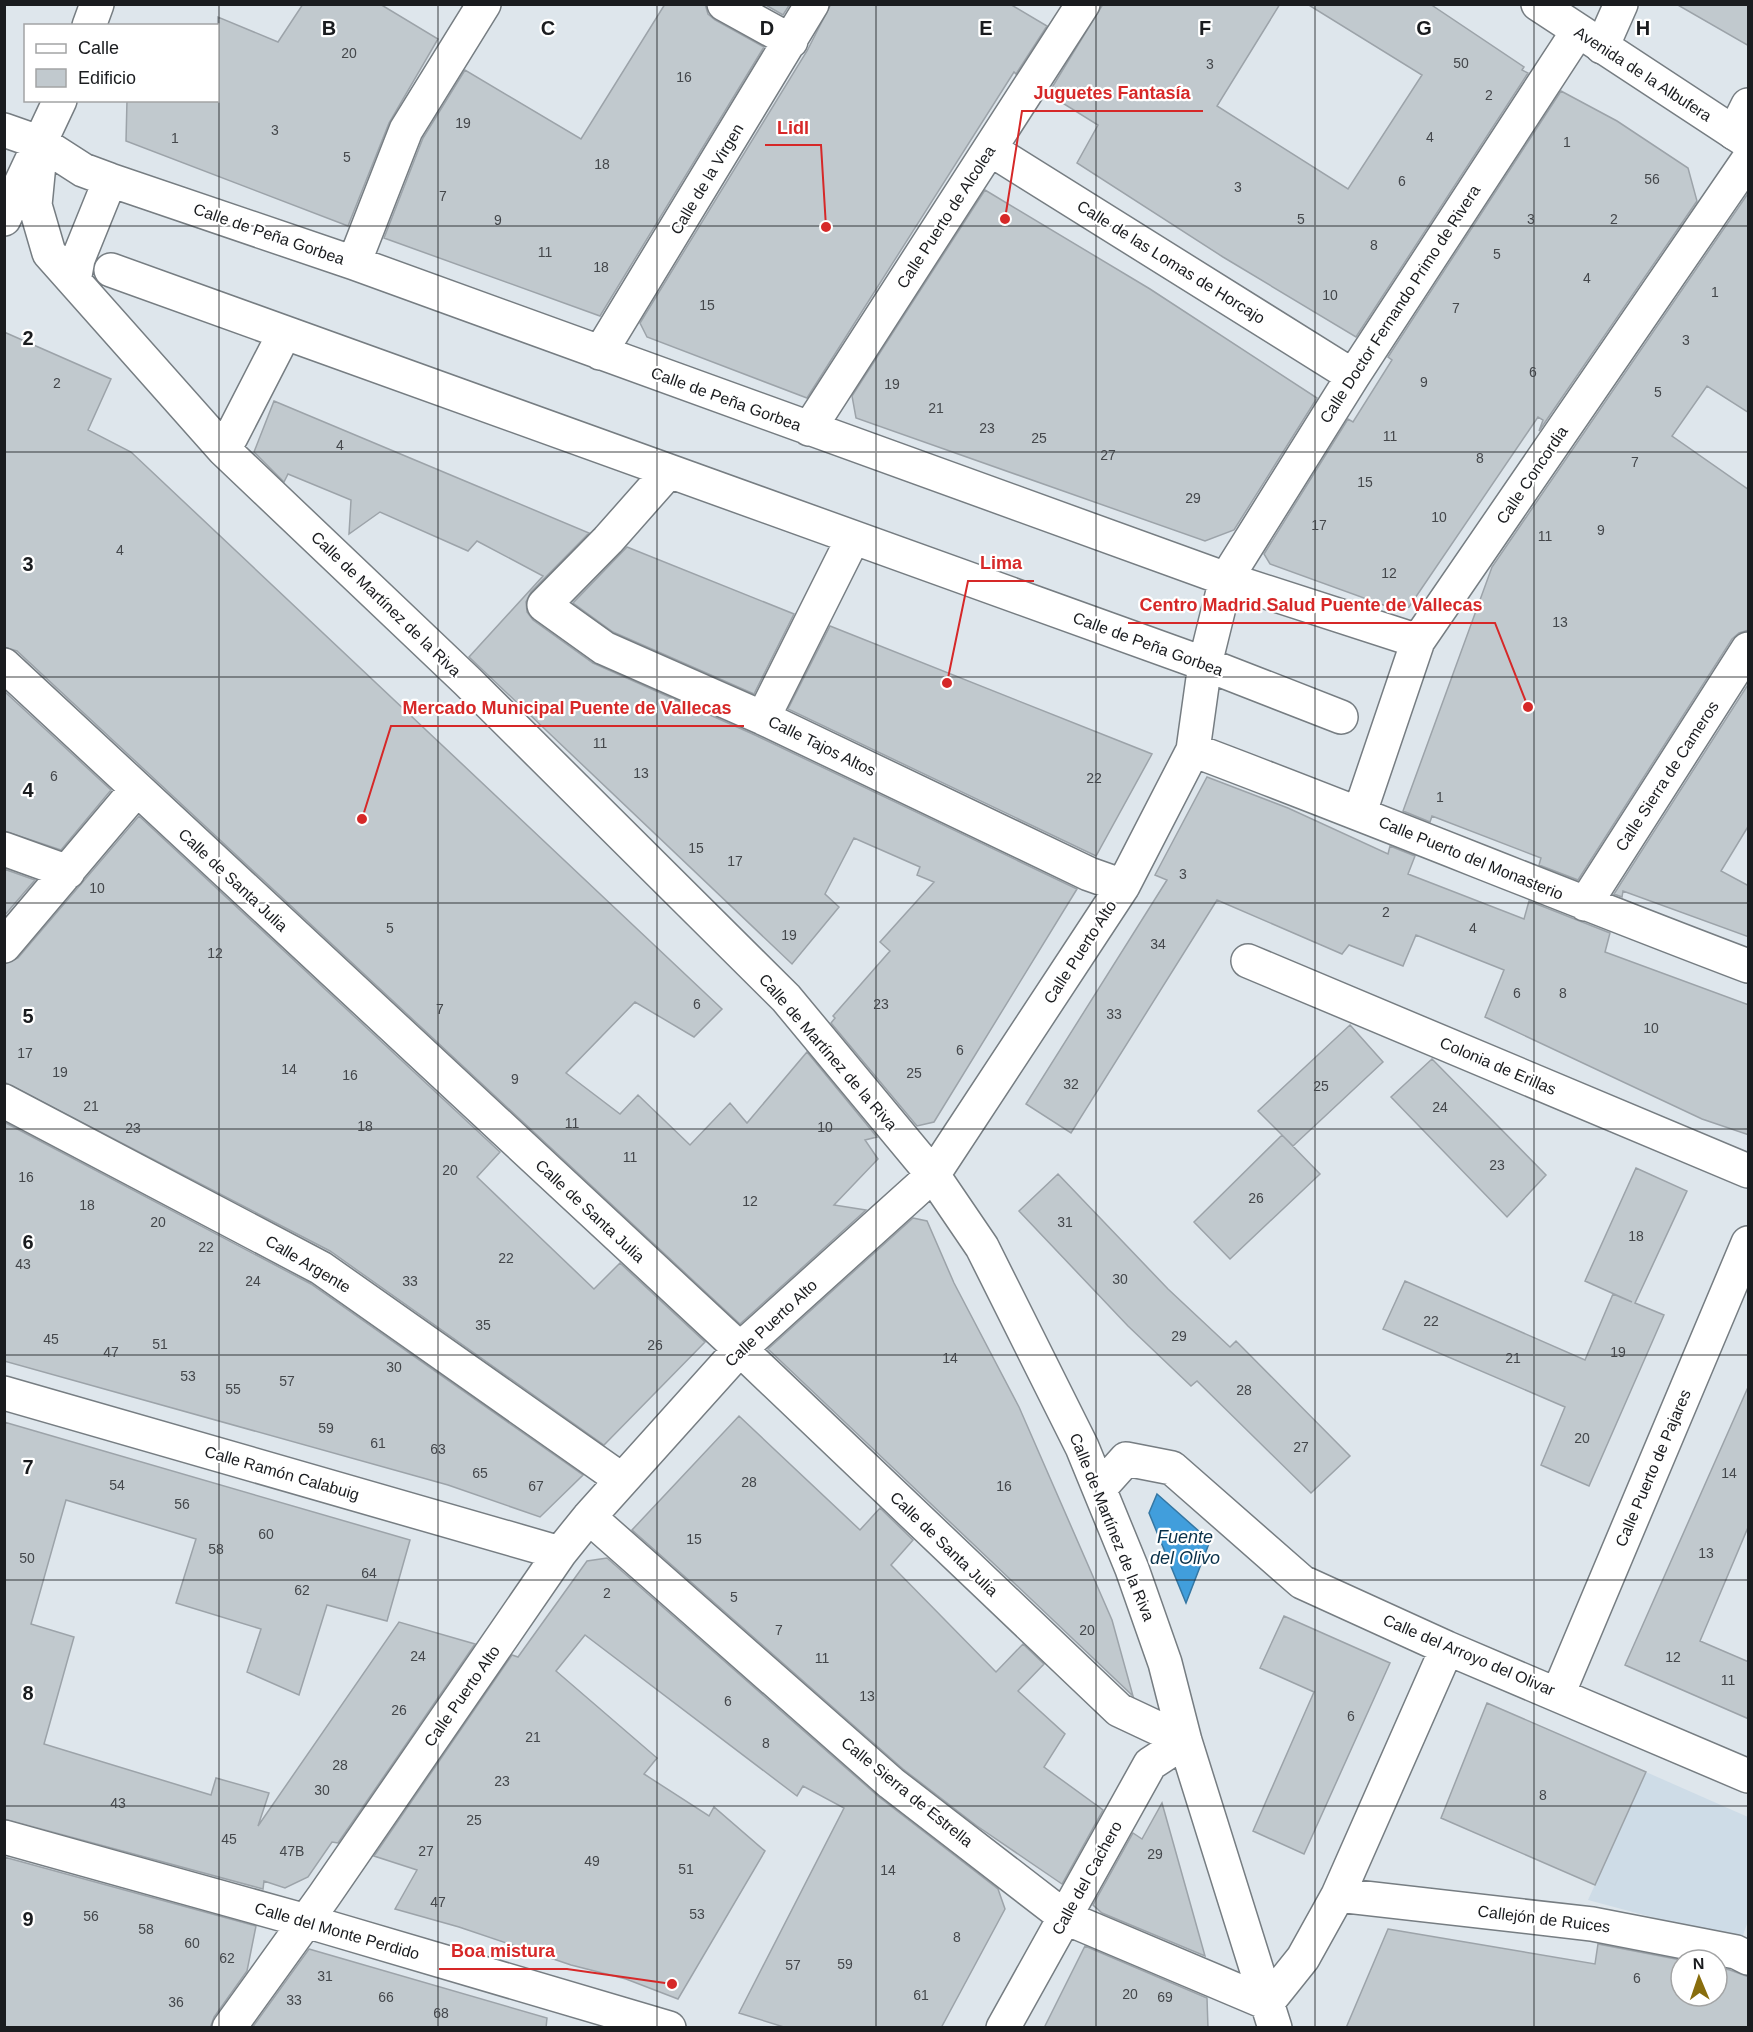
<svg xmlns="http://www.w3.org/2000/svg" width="1753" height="2032" viewBox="0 0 1753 2032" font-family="Arial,sans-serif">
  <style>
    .built { fill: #cedce7 }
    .water { fill: #419edc; stroke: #3577a3; stroke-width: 1.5 }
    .building { fill: #c1c9ce; stroke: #9ca3a9; stroke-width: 1.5 }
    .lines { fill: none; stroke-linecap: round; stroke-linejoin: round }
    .minor-casing { stroke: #767d82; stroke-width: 36 }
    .major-casing { stroke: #767d82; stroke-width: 36 }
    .minor { stroke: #fff; stroke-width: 33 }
    .major { stroke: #fff; stroke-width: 33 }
    .grid { fill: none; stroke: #1a1c1f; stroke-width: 1.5; stroke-opacity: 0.55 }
    .labels { text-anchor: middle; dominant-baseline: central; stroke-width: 4.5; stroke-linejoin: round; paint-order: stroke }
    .number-label { font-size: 14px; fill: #44474b }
    .street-label { font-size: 16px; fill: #1a1c1f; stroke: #fff }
    .water-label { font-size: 18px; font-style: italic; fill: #083049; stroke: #fff }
    .grid-label { font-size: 20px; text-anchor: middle; font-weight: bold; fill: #1a1c1f; stroke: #fff; stroke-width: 4.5; stroke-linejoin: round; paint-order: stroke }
    .leader { fill: none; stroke: #d62828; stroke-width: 2 }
    .callout-dot { fill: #d62828; stroke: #fff; stroke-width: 2 }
    .callout-label { font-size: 18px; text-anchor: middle; font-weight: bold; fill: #d62828; stroke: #fff; stroke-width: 4.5; stroke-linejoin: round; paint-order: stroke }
  </style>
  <rect width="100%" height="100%" fill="#dee6ec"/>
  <path class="built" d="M1646,1772L1748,1817V1921L1741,1941L1588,1900Z"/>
  <path class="water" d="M1157,1494L1210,1541L1186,1603L1149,1513Z"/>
  <path class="building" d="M303,4H380L438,39L389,123L348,226L126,141L127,100H218V17L278,42Z
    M665,4H705L708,14L715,20L764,47L600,316L384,238L423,138L465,70L581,139Z
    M764,4H790L783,15Z
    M831,4H1010L1047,26L1016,74L1014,72L807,398L647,337L640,323L807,51Z
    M1103,4H1280L1217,106L1348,189L1422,75L1307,4H1430L1524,67L1522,70L1528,73L1356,337L1223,257L1077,163L1098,125L1048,94Z
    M1676,4H1749V46Z
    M1561,91L1617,121L1688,168L1697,201L1539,431L1543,420L1538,417L1409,607L1397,610L1270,564L1264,554L1348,419L1353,422L1392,360L1388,357Z
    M985,190L1150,289L1317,398L1234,530L1205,541L856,418L852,396Z
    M1749,192V413L1707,386L1672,436L1749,490V630L1739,633L1732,639L1578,880L1539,865L1541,858L1432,816L1430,822L1403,811L1492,567Z
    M4,332L111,379L88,430L131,452L722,1009L694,1037L635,1002L566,1073L620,1114L638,1095L690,1145L730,1103L747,1123L807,1052L877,1137L865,1140L878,1159L834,1205L866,1210L740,1324L17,651L4,647Z
    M274,401L589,533L531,592L526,602L527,612L533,620L593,663L755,735L1077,889L934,1122L917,1126L831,1023L835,1018L833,1016L890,951L880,942L934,882L917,875L920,867L854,838L825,894L839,907L792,964L469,657L543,576L477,541L468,551L380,512L349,534L351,500L288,474L284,482L254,452Z
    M627,547L794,614L754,694L613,632L573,603Z
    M830,626L1152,754L1096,856L788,709Z
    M1749,683V825L1721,871L1749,886V937L1623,891L1622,897L1614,894Z
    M4,691L111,790L61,850L4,831Z
    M1207,777L1288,808L1388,854L1390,846L1415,856L1408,874L1524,919L1529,901L1610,933L1605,952L1749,1005V1135L1702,1119L1485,1017L1504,970L1416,935L1403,966L1349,945L1342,954L1217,900L1071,1133L1026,1104L1167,880L1155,875Z
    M139,816L500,1152L477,1177L594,1289L620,1263L705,1342L604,1445L330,1251L4,1082V964L18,958Z
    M4,869L35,880L4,916Z
    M1350,1025L1383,1062L1293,1146L1258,1111Z
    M1432,1059L1546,1175L1507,1217L1391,1097Z
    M4,1122L311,1284L583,1475L540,1517L448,1485L4,1361Z
    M1282,1135L1320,1174L1230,1259L1194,1222Z
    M1636,1168L1687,1191L1635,1303L1664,1315L1589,1486L1541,1465L1565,1407L1383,1329L1405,1281L1585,1360L1613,1294L1632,1302L1585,1281Z
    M1058,1174L1168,1289L1230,1347L1236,1341L1350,1456L1311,1493L1197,1381L1191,1386L1128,1326L1019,1211Z
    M913,1218L927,1221L954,1283L1019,1407L1112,1620L1133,1696L768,1349Z
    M1749,1385V1525L1700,1641L1749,1662V1719L1625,1665Z
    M739,1416L860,1530L880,1508L913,1540L891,1565L996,1672L1023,1644L1044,1664L1018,1691L1065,1734L1044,1767L1103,1810L1062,1884L977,1826L903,1769L632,1530Z
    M4,1422L410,1540L387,1621L327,1605L299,1695L247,1672L261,1629L176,1603L196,1539L66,1500L31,1624L74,1637L44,1744L211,1795L216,1778L269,1793L258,1826L399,1622L475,1644L338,1843L332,1842L308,1877L285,1888L264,1881L263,1889L4,1819Z
    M607,1558L879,1797L998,1889L1005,1909L941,2028H787L739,2013L844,1808L803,1786L797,1796L585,1635L556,1671L657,1758L644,1774L709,1816L714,1807L765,1851L678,1999L626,1979L571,1965L459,1927L395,1909L417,1870L374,1856L512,1655L518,1657L587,1561Z
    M1284,1616L1390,1663L1304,1854L1253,1831L1314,1692L1260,1668Z
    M1487,1703L1646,1772L1595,1885L1441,1818Z
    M1162,1803L1205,1956L1102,1913L1093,1905L1133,1833L1142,1839Z
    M4,1857L256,1926L247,1971L214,2017L210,2028H4Z
    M1388,1929L1595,1964L1598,1944L1681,1960V1996H1717V1967L1730,1970L1749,1977V2028H1346Z
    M1085,1946L1207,1998L1208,2028H1044Z
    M309,1949L547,2018L546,2028H252Z"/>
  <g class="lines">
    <g class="minor-casing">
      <path id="minor" d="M724,4L791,41
        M89,26L97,4
        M1602,47L1621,4
        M4,130L41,143L83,170L110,180L354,263L1226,579L1418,641
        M1734,133L1748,105
        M41,143L35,205L49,253L224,450L467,681L786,998L933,1175L982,1247L1082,1447L1132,1569L1165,1663L1185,1741L1275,2028
        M990,149L1353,376
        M4,219L60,100
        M354,263L406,130L484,4
        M111,270L1205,664L1341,717
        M74,281L78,259L110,180
        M600,353L812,4
        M809,429L1083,4
        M231,437L284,334
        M669,471L608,540L544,605L604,648L763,718L1089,874L1123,886
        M4,665L740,1349L1119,1710L1185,1741
        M763,718L853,538
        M1193,750C1379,820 1563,896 1748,966
        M1360,812L1418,641L1748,160
        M4,849L68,872
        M1585,904L1748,649
        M4,946L136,790
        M1248,961L1748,1171
        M4,1101L321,1268L622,1480
        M4,1393L560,1553
        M1100,1488L1126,1459L1172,1468L1302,1582L1447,1648L1748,1776
        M589,1517L891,1783L1066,1918L1267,2003
        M1558,1694L1748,1243
        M4,1837L306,1921L669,2028
        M1338,1895L1592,1924L1736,1952L1748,1958
        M1267,2003L1303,1958L1338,1895L1447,1648
        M229,2028L324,1896L560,1553L589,1517L740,1349L933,1175L1123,886L1193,750L1205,664L1226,579L1353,376L1578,31
        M1003,2028L1150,1764L1185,1741"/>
    </g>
    <g class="major-casing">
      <path id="major" d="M1538,4L1748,142"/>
    </g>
    <use href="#minor" class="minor"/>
    <use href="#major" class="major"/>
  </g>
  <path class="grid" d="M219,4V2028M438,4V2028M657,4V2028M876,4V2028M1096,4V2028M1315,4V2028M1534,4V2028M4,226H1748M4,452H1748M4,677H1748M4,903H1748M4,1129H1748M4,1355H1748M4,1580H1748M4,1806H1748"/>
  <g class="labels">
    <g class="number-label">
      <text x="349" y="53">20</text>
      <text x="1461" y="63">50</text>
      <text x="1210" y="64">3</text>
      <text x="684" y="77">16</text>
      <text x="1489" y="95">2</text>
      <text x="463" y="123">19</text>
      <text x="275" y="130">3</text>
      <text x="1430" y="137">4</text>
      <text x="175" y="138">1</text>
      <text x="1567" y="142">1</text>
      <text x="347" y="157">5</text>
      <text x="602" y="164">18</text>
      <text x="1652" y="179">56</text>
      <text x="1402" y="181">6</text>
      <text x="1238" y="187">3</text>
      <text x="443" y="196">7</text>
      <text x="1301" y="219">5</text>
      <text x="1531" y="219">3</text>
      <text x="1614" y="219">2</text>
      <text x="498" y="220">9</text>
      <text x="1374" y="245">8</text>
      <text x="545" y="252">11</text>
      <text x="1497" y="254">5</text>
      <text x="601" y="267">18</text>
      <text x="1587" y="278">4</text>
      <text x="1715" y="292">1</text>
      <text x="1330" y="295">10</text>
      <text x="707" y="305">15</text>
      <text x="1456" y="308">7</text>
      <text x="1686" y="340">3</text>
      <text x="1533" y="372">6</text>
      <text x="1424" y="382">9</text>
      <text x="57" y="383">2</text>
      <text x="892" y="384">19</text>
      <text x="1658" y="392">5</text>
      <text x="936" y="408">21</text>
      <text x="987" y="428">23</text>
      <text x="1390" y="436">11</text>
      <text x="1039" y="438">25</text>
      <text x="340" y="445">4</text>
      <text x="1108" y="455">27</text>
      <text x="1480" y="458">8</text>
      <text x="1635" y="462">7</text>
      <text x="1365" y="482">15</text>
      <text x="1193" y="498">29</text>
      <text x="1439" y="517">10</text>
      <text x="1319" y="525">17</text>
      <text x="1601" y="530">9</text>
      <text x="1545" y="536">11</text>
      <text x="120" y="550">4</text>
      <text x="1389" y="573">12</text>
      <text x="1560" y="622">13</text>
      <text x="600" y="743">11</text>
      <text x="641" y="773">13</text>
      <text x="54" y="776">6</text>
      <text x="1094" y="778">22</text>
      <text x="1440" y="797">1</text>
      <text x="696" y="848">15</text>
      <text x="735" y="861">17</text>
      <text x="1183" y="874">3</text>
      <text x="97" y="888">10</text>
      <text x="1386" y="912">2</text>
      <text x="390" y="928">5</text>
      <text x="1473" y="928">4</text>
      <text x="789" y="935">19</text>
      <text x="1158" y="944">34</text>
      <text x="215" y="953">12</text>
      <text x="1517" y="993">6</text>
      <text x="1563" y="993">8</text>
      <text x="697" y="1004">6</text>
      <text x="881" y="1004">23</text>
      <text x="440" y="1009">7</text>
      <text x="1114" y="1014">33</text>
      <text x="1651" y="1028">10</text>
      <text x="960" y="1050">6</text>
      <text x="25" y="1053">17</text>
      <text x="289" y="1069">14</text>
      <text x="60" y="1072">19</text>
      <text x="914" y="1073">25</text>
      <text x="350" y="1075">16</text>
      <text x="515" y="1079">9</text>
      <text x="1071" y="1084">32</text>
      <text x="1321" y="1086">25</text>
      <text x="91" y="1106">21</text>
      <text x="1440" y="1107">24</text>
      <text x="572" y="1123">11</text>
      <text x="365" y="1126">18</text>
      <text x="825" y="1127">10</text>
      <text x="133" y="1128">23</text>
      <text x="630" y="1157">11</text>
      <text x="1497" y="1165">23</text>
      <text x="450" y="1170">20</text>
      <text x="26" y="1177">16</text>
      <text x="1256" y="1198">26</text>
      <text x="750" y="1201">12</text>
      <text x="87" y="1205">18</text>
      <text x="158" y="1222">20</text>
      <text x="1065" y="1222">31</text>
      <text x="1636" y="1236">18</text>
      <text x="206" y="1247">22</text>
      <text x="506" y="1258">22</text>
      <text x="23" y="1264">43</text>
      <text x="1120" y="1279">30</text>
      <text x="253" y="1281">24</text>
      <text x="410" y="1281">33</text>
      <text x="1431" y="1321">22</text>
      <text x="483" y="1325">35</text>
      <text x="1179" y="1336">29</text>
      <text x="51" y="1339">45</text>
      <text x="160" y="1344">51</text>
      <text x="655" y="1345">26</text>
      <text x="111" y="1352">47</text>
      <text x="1618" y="1352">19</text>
      <text x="950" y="1358">14</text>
      <text x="1513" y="1358">21</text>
      <text x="394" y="1367">30</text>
      <text x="188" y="1376">53</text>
      <text x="287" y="1381">57</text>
      <text x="233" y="1389">55</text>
      <text x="1244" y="1390">28</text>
      <text x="326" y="1428">59</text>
      <text x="1582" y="1438">20</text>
      <text x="378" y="1443">61</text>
      <text x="1301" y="1447">27</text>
      <text x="438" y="1449">63</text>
      <text x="480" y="1473">65</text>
      <text x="1729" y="1473">14</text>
      <text x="749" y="1482">28</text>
      <text x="117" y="1485">54</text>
      <text x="536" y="1486">67</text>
      <text x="1004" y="1486">16</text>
      <text x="182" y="1504">56</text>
      <text x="266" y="1534">60</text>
      <text x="694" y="1539">15</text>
      <text x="216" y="1549">58</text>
      <text x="1706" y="1553">13</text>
      <text x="27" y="1558">50</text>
      <text x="369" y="1573">64</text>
      <text x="302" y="1590">62</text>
      <text x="607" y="1593">2</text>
      <text x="734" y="1597">5</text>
      <text x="779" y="1630">7</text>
      <text x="1087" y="1630">20</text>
      <text x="418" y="1656">24</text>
      <text x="1673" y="1657">12</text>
      <text x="822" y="1658">11</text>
      <text x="1728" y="1680">11</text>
      <text x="867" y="1696">13</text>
      <text x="728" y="1701">6</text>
      <text x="399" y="1710">26</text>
      <text x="1351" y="1716">6</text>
      <text x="533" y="1737">21</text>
      <text x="766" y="1743">8</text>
      <text x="340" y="1765">28</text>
      <text x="502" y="1781">23</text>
      <text x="322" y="1790">30</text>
      <text x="1543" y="1795">8</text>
      <text x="118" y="1803">43</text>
      <text x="474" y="1820">25</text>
      <text x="229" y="1839">45</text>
      <text x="292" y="1851">47B</text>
      <text x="426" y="1851">27</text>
      <text x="1155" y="1854">29</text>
      <text x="592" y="1861">49</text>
      <text x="686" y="1869">51</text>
      <text x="888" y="1870">14</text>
      <text x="438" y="1902">47</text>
      <text x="697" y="1914">53</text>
      <text x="91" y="1916">56</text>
      <text x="146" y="1929">58</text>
      <text x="957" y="1937">8</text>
      <text x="192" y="1943">60</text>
      <text x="227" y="1958">62</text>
      <text x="845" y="1964">59</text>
      <text x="793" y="1965">57</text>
      <text x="325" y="1976">31</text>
      <text x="1637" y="1978">6</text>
      <text x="1130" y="1994">20</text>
      <text x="921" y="1995">61</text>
      <text x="386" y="1997">66</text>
      <text x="1165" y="1997">69</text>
      <text x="294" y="2000">33</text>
      <text x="176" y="2002">36</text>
      <text x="441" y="2013">68</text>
    </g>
    <g class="street-label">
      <text transform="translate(1643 74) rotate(33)">Avenida de la Albufera</text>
      <text transform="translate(707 179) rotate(-59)">Calle de la Virgen</text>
      <text transform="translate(946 217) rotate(-57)">Calle Puerto de Alcolea</text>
      <text transform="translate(269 234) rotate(19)">Calle de Peña Gorbea</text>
      <text transform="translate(1171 262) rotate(32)">Calle de las Lomas de Horcajo</text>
      <text transform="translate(1400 304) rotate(-57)">Calle Doctor Fernando Primo de Rivera</text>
      <text transform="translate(726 399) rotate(20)">Calle de Peña Gorbea</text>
      <text transform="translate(1532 475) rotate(-56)">Calle Concordia</text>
      <text transform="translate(386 604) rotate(44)">Calle de Martínez de la Riva</text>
      <text transform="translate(1148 644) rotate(20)">Calle de Peña Gorbea</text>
      <text transform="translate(822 746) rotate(26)">Calle Tajos Altos</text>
      <text transform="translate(1667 776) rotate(-57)">Calle Sierra de Cameros</text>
      <text transform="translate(1471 858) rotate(22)">Calle Puerto del Monasterio</text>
      <text transform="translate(233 880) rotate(43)">Calle de Santa Julia</text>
      <text transform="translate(1080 952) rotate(-57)">Calle Puerto Alto</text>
      <text transform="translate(828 1052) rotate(49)">Calle de Martínez de la Riva</text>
      <text transform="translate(1498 1066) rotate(23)">Colonia de Erillas</text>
      <text transform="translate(590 1211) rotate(43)">Calle de Santa Julia</text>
      <text transform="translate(308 1264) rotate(31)">Calle Argente</text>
      <text transform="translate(771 1323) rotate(-43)">Calle Puerto Alto</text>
      <text transform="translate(1653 1468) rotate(-67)">Calle Puerto de Pajares</text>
      <text transform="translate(282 1473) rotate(16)">Calle Ramón Calabuig</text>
      <text transform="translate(1112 1527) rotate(68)">Calle de Martínez de la Riva</text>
      <text transform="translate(944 1544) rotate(44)">Calle de Santa Julia</text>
      <text transform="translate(1469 1655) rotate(23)">Calle del Arroyo del Olivar</text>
      <text transform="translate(462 1696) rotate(-55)">Calle Puerto Alto</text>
      <text transform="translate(907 1792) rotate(39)">Calle Sierra de Estrella</text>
      <text transform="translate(1087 1878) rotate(-61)">Calle del Cachero</text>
      <text transform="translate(1544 1919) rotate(7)">Callejón de Ruices</text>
      <text transform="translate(337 1931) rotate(16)">Calle del Monte Perdido</text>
    </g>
    <g class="water-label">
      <text x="1185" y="1537">Fuente<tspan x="1185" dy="21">del Olivo</tspan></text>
    </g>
  </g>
  <g class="grid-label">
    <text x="329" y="35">B</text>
    <text x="548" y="35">C</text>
    <text x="767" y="35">D</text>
    <text x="986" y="35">E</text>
    <text x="1205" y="35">F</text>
    <text x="1424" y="35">G</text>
    <text x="1643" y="35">H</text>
    <text x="28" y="345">2</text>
    <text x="28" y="571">3</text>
    <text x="28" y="797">4</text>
    <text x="28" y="1023">5</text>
    <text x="28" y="1249">6</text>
    <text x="28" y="1474">7</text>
    <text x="28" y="1700">8</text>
    <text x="28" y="1926">9</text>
  </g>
  <path class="leader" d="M1005 219L1022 111H1203M826 227L821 145H765M947 683L968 581H1034M1528 707L1495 623H1128M362 819L391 726H744M672 1984L567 1969H439"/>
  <g class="callout-dot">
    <circle cx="1005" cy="219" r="6"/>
    <circle cx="826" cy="227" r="6"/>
    <circle cx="947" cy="683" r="6"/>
    <circle cx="1528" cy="707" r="6"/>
    <circle cx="362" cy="819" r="6"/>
    <circle cx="672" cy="1984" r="6"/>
  </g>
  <g class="callout-label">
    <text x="1112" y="99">Juguetes Fantasía</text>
    <text x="793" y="134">Lidl</text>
    <text x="1001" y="569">Lima</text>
    <text x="1311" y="611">Centro Madrid Salud Puente de Vallecas</text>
    <text x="567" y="714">Mercado Municipal Puente de Vallecas</text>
    <text x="503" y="1957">Boa mistura</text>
  </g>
  <rect width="1753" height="2032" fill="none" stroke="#1a1c1f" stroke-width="12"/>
  <rect x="24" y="24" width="195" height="78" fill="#ffffff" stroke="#a3a4a5" stroke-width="1.5"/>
  <rect x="36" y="44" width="30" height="9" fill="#ffffff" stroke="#a3a4a5" stroke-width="1.5"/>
  <text x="78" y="54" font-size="18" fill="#1a1c1f">Calle</text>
  <rect x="36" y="69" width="30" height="18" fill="#c1c9ce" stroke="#a3a4a5" stroke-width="1.5"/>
  <text x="78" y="84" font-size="18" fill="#1a1c1f">Edificio</text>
  <g transform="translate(1699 1978) rotate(358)"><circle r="28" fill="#ffffff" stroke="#a3a4a5" stroke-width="1.5"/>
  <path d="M0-4.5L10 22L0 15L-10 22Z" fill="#886d0d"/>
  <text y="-9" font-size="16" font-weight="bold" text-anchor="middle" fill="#1a1c1f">N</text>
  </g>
</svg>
